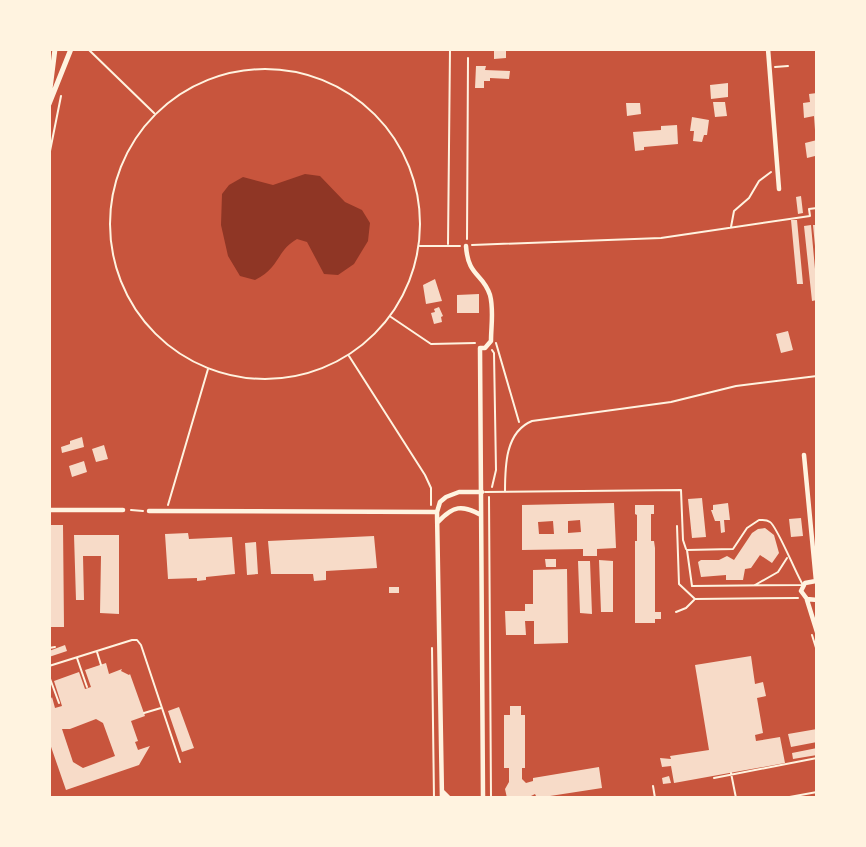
<svg xmlns="http://www.w3.org/2000/svg" width="866" height="847" viewBox="0 0 866 847" font-family="Rubik,sans-serif">
  <style>
    .water { fill: #8f3625 }
    .building { fill: #f7dbc8; fill-rule: evenodd }
    .lines { fill: none; stroke-linecap: round; stroke-linejoin: round }
    .path { stroke: #fff3e0; stroke-width: 2 }
    .service { stroke: #fff3e0; stroke-width: 2 }
    .minor { stroke: #fff3e0; stroke-width: 4.5 }
    .secondary { stroke: #fff3e0; stroke-width: 5 }
  </style>
  <rect width="100%" height="100%" fill="#c8553d"/>
  <path class="water" d="M305,174L320,176L345,202L362,210L370,223L368,241L354,264L338,275L324,274L307,242L297,239C276,251 280,268 255,280L240,276L228,256L221,225L222,194L229,185L243,177L273,185Z"/>
  <path class="building" d="M494,49H506V58L494,59Z
    M476,66H486L485,70L510,71L509,79L490,78V81H484V88H475Z
    M728,83V97L711,99L710,85Z
    M817,93V130H815L814,116L804,118L803,103L810,102L809,94Z
    M713,102H725L727,116L715,117Z
    M626,103H640L641,114L627,116Z
    M692,117L709,120L707,135H704L702,142L693,141L694,131H690Z
    M677,125L678,144L644,147V150L635,151L633,132L661,130V126Z
    M817,140V163H815V156L807,158L805,143Z
    M801,196L803,213L798,214L796,197Z
    M791,220H797L803,284H797Z
    M811,225L817,291V300L812,301L804,226Z
    M813,225H817V246H815Z
    M435,279L442,301L426,304L423,285Z
    M479,294V313H457V295Z
    M439,307L443,316L441,317L442,322L434,324L431,313L435,312L434,309Z
    M788,331L793,350L781,353L776,334Z
    M82,437L84,447L62,453L61,447L70,444V441Z
    M104,445L108,459L96,462L92,449Z
    M84,461L87,472L72,477L69,466Z
    M702,498L706,537L692,538L688,499Z
    M614,503L616,548L597,549V556H583V549L522,550V505ZM580,520L581,532L568,533V521ZM553,521L554,534H539L538,522Z
    M728,503L730,520H724L725,532L721,533L720,521H715L711,510H713V505Z
    M635,505H654V514H651V541H654L655,548V612H661V619H655V623H635V541H637V515L635,514Z
    M801,518L803,536L791,537L789,519Z
    M49,525H63L64,627H49L51,557L49,558Z
    M765,528L774,535L779,553L772,563L760,555L751,568L745,569L743,580H726V575L701,577L698,562L701,560H719L727,556L734,560L752,533L758,529Z
    M188,533L189,539L232,537L235,574L206,577V580L197,581V578L168,579L165,534Z
    M74,535H119V614L100,613L101,556H83L84,600H76Z
    M374,536L377,568L326,571V580L314,581L313,574H271L268,541Z
    M256,542L258,574L247,575L245,543Z
    M545,559H556V567H546Z
    M599,560L613,561V612H601Z
    M578,561H590L592,614L580,613Z
    M567,569L568,643L534,644V621H525L526,635H506L505,611H525V604H533V570Z
    M389,587H399V593H389Z
    M65,645L67,651L49,657V651Z
    M751,656L755,684L763,682L766,696L757,698L763,733L755,735L756,741L780,737L785,763L674,783L671,766L662,767L660,758L671,759L670,756L709,750L695,665Z
    M106,663L109,674L122,669L121,671L129,675L130,674L145,716L131,721L138,741L135,742L138,750L150,746L139,765L66,790L49,741V702L52,697L55,708L62,706L54,681L79,672L85,689L91,687L85,670ZM96,719L103,723L115,756L83,768L73,762L62,729H70Z
    M510,706H521V715H525V768H522V779L526,783L533,781V778L599,767L602,788L537,798L535,794L527,798H507L505,789L509,782V768H504V715H510Z
    M179,707L194,748L182,752L168,711Z
    M817,729V742L791,747L788,734Z
    M817,748V755L793,759L792,753Z
    M669,776L671,783L663,784L662,778Z"/>
  <g class="lines">
    <path class="path" d="M88,49L154,113
      M775,67L788,66
      M110 224a155 155 0 1 1 310 0a155 155 0 1 1-310 0Z
      M49,156L61,96
      M731,227L734,211L749,198L759,181L771,172
      M467,239L468,58
      M448,244L450,49
      M472,245L661,238L810,216L809,209L817,208
      M420,246H460
      M391,317L431,344L475,343
      M496,343L519,422
      M492,350L494,353L496,470L492,487
      M349,356L425,475L431,488V505
      M489,497L491,798
      M168,505L208,369
      M131,510L143,511
      M677,526L679,584L695,599L798,598
      M676,612L686,608L694,600
      M812,635L817,651
      M432,648L434,798
      M731,773L736,798
      M714,778L817,758
      M784,798L817,792"/>
    <path class="service" d="M485,492L681,490L683,540L686,549
      M505,492C505,467 505,432 532,421L671,402L736,386L817,376
      M759,520C763,520 766,519 770,522C777,526 796,574 803,585L692,586L687,550L733,549L747,528Z
      M755,585L778,572L787,558
      M49,648L55,647
      M97,652L101,665
      M77,658L87,687
      M49,666L132,640H137L141,645L180,762
      M49,676L59,703
      M144,713L161,708
      M653,786L655,798"/>
    <path class="minor" d="M768,49L779,189
      M466,246C468,277 483,273 490,295C494,310 491,326 491,341L485,348H480L483,798
      M804,455L816,581
      M49,510H123
      M149,511L437,512
      M438,522C453,506 462,504 481,515
      M816,581L805,583L801,591L807,599L817,600
      M807,600L817,632
      M442,791L449,798
      M442,798L437,512L440,502L446,497L459,492H482"/>
    <path class="secondary" d="M49,97L55,49
      M49,104L71,49"/>
  </g>
  <rect width="866" height="847" fill="none" stroke="#fff3e0" stroke-width="102"/>
</svg>
